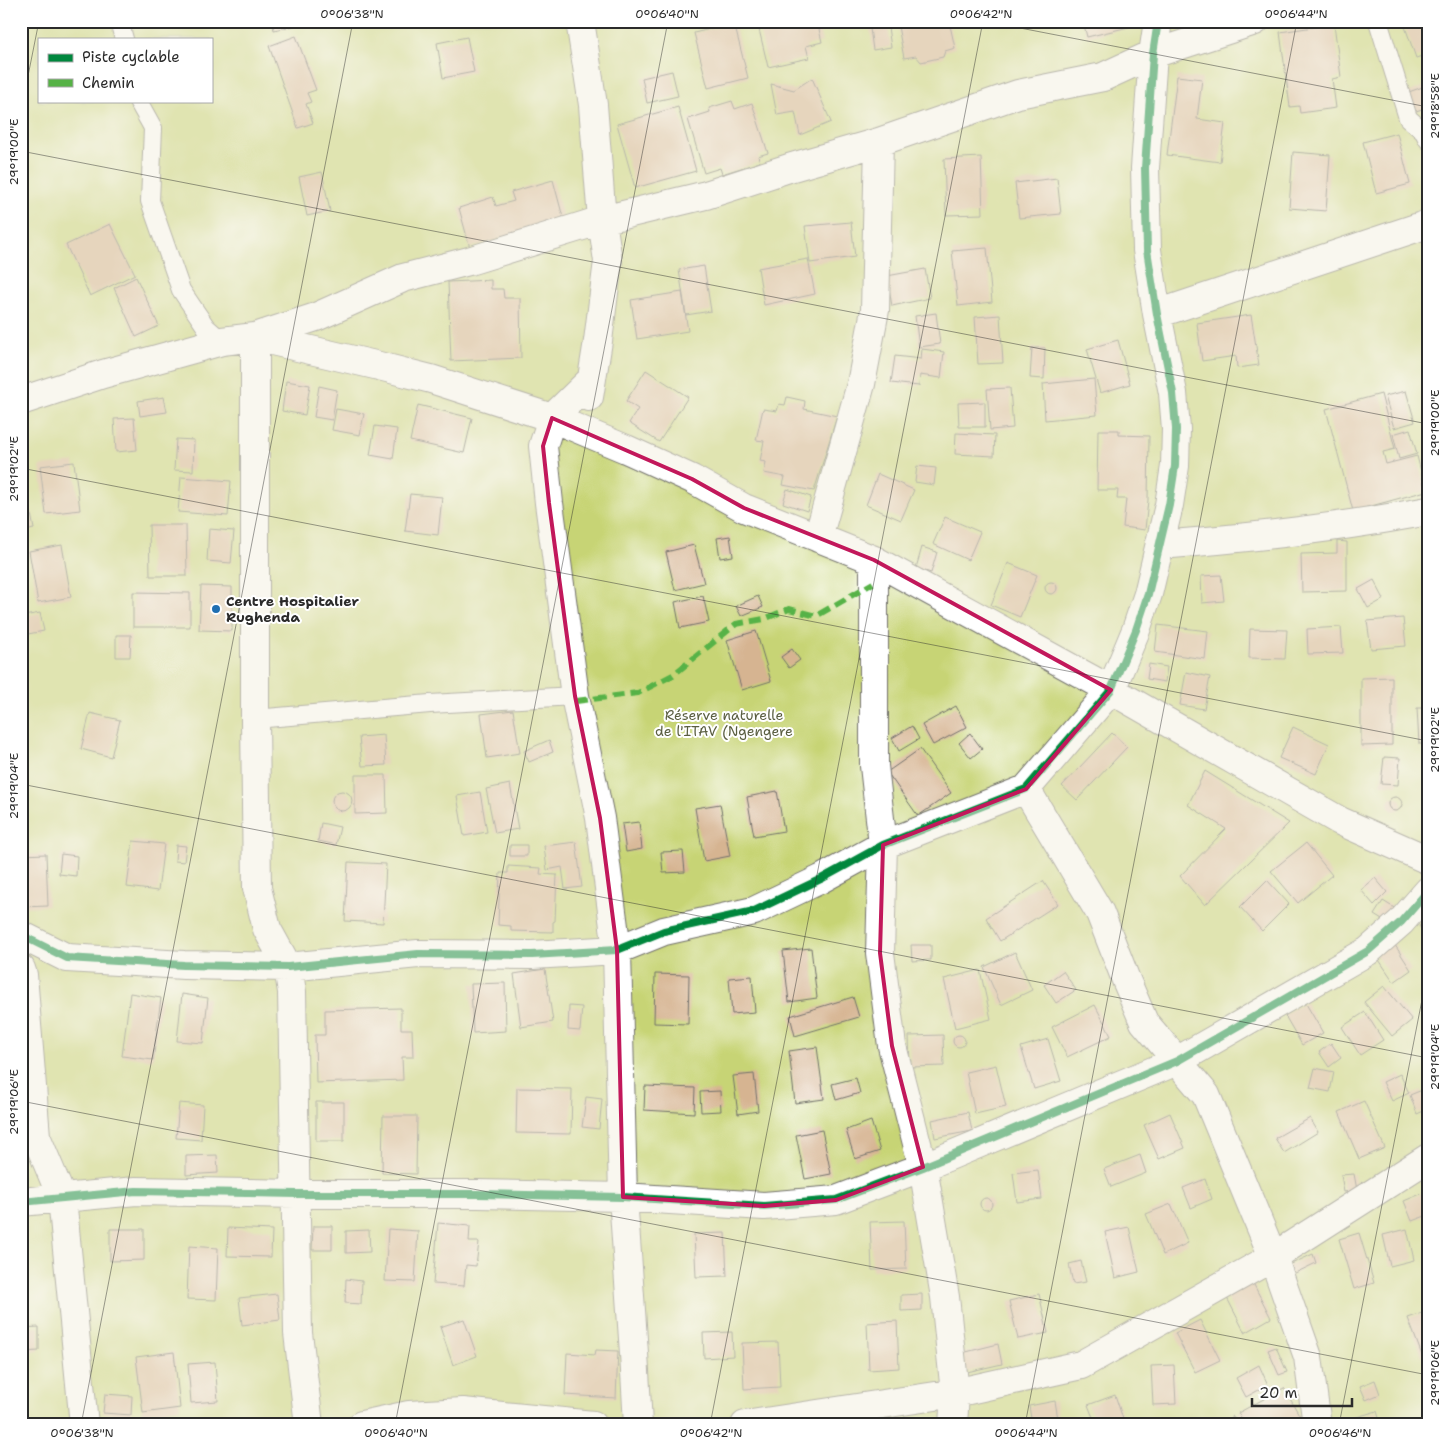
<svg xmlns="http://www.w3.org/2000/svg" width="1449" height="1446" viewBox="0 0 1449 1446" font-family="'Shantell Sans',sans-serif">
  <style>
    .green { fill: #c7d475; stroke: #798050; fill-rule: evenodd }
    .building { fill: #d6b491 }
    .lines { fill: none; stroke-linecap: round; stroke-linejoin: round }
    .service-casing { stroke: #71706b; stroke-width: 20 }
    .minor-casing { stroke: #71706b; stroke-width: 30 }
    .service { stroke: #fff; stroke-width: 18 }
    .minor { stroke: #fff; stroke-width: 28 }
    .quiet { stroke: #56b246; stroke-width: 6; stroke-dasharray: 12 6; stroke-linecap: butt }
    .cycleway-casing { stroke: #fff; stroke-width: 11 }
    .cycleway { stroke: #00873e; stroke-width: 8 }
    .marked { fill: none; stroke: #c2185b; stroke-width: 4; stroke-linejoin: round }
    .ticks { fill: none; stroke: #2b2b2b; stroke-width: 1; stroke-opacity: 0.45 }
    .poi-dot { fill: #1f6fb2; stroke: #fff; stroke-width: 2 }
    .labels { text-anchor: middle; dominant-baseline: central; stroke-width: 4; stroke-linejoin: round; paint-order: stroke }
    .poi-label { font-size: 14px; font-weight: bold; fill: #2b2b2b; stroke: #fff; text-anchor: start }
    .park-label { font-size: 14px; fill: #5a5e41; stroke: #fff }
    .neatline { fill: none; stroke: #2b2b2b; stroke-width: 2 }
    .ticks-label { font-size: 12px; text-anchor: middle; fill: #2b2b2b }
  </style>
  <rect width="100%" height="100%" fill="#fff"/>
  <filter id="ink" filterUnits="userSpaceOnUse"><feTurbulence type="fractalNoise" baseFrequency=".02" numOctaves="2"/><feDisplacementMap in="SourceGraphic" scale="10" xChannelSelector="R" yChannelSelector="G"/><feConvolveMatrix kernelMatrix="1 2 1 2 8 2 1 2 1" color-interpolation-filters="sRGB"/></filter>
  <filter id="wash" filterUnits="userSpaceOnUse"><feTurbulence type="fractalNoise" baseFrequency=".0096" numOctaves="4" result="noise"/><feDisplacementMap in="SourceGraphic" scale="20" xChannelSelector="R" yChannelSelector="G"/><feGaussianBlur stdDeviation="1.12" result="paint"/><feColorMatrix in="noise" values="0 0 0 0 0 0 0 0 0 0 0 0 0 0 0 0 0 1.4 0 .05"/><feComposite in="paint" operator="in"/></filter>
  <g filter="url(#wash)">
    <rect width="100%" height="100%" fill="#f4f1e1"/>
    <path class="green" d="M21,21H1428V1425H21ZM39,39H211V101H39Z"/>
    <g id="blocks">
      <path class="building" d="M272,21H306L307,23L274,30Z
        M757,21H817L822,42L806,46L809,58L768,67Z
        M869,21H887L891,47L873,50Z
        M897,21H949L955,48L945,51L943,57L921,62L916,56L904,58Z
        M1083,21H1136L1137,25L1087,37Z
        M1403,21H1428V54L1416,58Z
        M734,23L748,78L708,88L694,33Z
        M1334,24L1341,77L1332,79L1336,108L1300,113L1299,106L1290,107L1280,32Z
        M296,36L316,90L307,93L311,102L306,104L313,123L298,128L269,46Z
        M467,37L474,72L443,78L437,43Z
        M672,71L678,96L647,103L642,78Z
        M1177,76L1202,79L1197,119L1225,123L1220,162L1167,155Z
        M812,78L831,122L800,135L795,112L777,115L771,84L794,90Z
        M1428,85V107L1413,112L1406,93Z
        M732,101L735,109L752,103L768,153L758,156L760,162L722,174L720,168L704,173L688,119L710,112L709,108Z
        M678,107L696,171L635,188L617,124Z
        M1397,133L1410,184L1376,193L1363,142Z
        M1293,152L1330,155L1326,211L1289,208Z
        M981,157L983,214L946,215L944,159Z
        M322,172L330,211L307,216L299,177Z
        M1057,178L1061,214L1019,218L1015,183Z
        M553,180L564,221L470,248L459,208L493,197L496,206L514,201L511,192Z
        M851,222L855,257L810,263L805,226Z
        M110,224L135,274L90,296L66,245Z
        M987,248L992,302L958,306L952,251Z
        M808,259L815,294L764,305L758,268Z
        M704,266L711,311L686,315L679,270Z
        M925,269L930,298L892,306L887,276Z
        M136,277L159,326L136,337L114,288Z
        M491,280V289H503L504,298H520L521,358L451,361L448,282Z
        M682,292L688,331L637,339L631,300Z
        M936,313L940,344L919,347L915,316Z
        M1000,315L1003,363L978,364L975,317Z
        M1251,315L1259,365L1237,368L1236,356L1202,361L1197,323Z
        M1118,340L1130,384L1100,393L1087,349Z
        M1032,348H1045L1044,379L1030,378Z
        M922,349L944,352L941,378L920,375L919,386L891,383L895,356L921,359Z
        M646,370L688,397L659,442L629,423L638,409L626,401Z
        M1094,379L1097,415L1045,420L1043,384Z
        M286,381L310,385L305,415L282,411Z
        M319,386L337,390L332,420L314,417Z
        M1010,388L1013,428L990,430L987,389Z
        M1406,391L1415,422L1394,428L1385,396Z
        M1381,394L1395,449L1383,452L1386,464L1417,456L1426,491L1353,511L1326,409Z
        M164,397L167,412L140,416L138,401Z
        M787,397L805,401L804,409L837,416L814,491L783,485L785,477L764,473L766,462L760,461L764,441L756,440L763,409L777,411L779,404L785,405Z
        M985,402V427H959L958,403Z
        M418,405L472,418L464,453L410,441Z
        M336,409L364,414L360,435L332,430Z
        M134,418L137,450L116,452L114,419Z
        M375,426L397,429L393,459L370,455Z
        M1410,429L1417,454L1399,459L1393,434Z
        M1098,430H1119V435L1149,436L1148,500L1145,530L1123,527L1126,499H1117L1118,490H1097Z
        M956,433L995,435L994,456L955,454Z
        M176,439L194,440L193,471L174,470Z
        M74,462L80,510L46,514L40,466Z
        M917,466L936,468L934,485L915,482Z
        M878,474L914,490L901,520L866,505Z
        M181,477L231,481L228,516L178,512Z
        M787,489L811,497L807,511L783,503Z
        M410,494L442,497L438,535L405,531Z
        M30,509L34,529L21,532V511Z
        M945,517L980,532L968,560L933,544Z
        M149,525H186L187,576H150Z
        M209,529L234,531L231,563L207,561Z
        M730,536L733,556L720,558L717,538Z
        M1337,541L1347,542V591L1302,592L1301,554L1337,553Z
        M62,545L71,597L38,603L29,551Z
        M694,545L704,583L675,590L666,552Z
        M922,547L937,552L931,573L916,568Z
        M1008,563L1037,575L1020,617L991,605Z
        M1221,575L1224,601L1202,603L1201,576Z
        M1374,580L1384,599L1368,608L1358,589Z
        M1045 588a6 6 0 1 1 12 0a6 6 0 1 1-12 0Z
        M201,586L232,587V631L199,630Z
        M133,592L190,593V627H133Z
        M703,596L709,622L680,628L675,602Z
        M758,596L763,607L741,616L736,606Z
        M40,613L44,631L28,634L24,616Z
        M1403,618L1406,646L1371,649L1367,621Z
        M1158,625L1208,631L1205,659L1155,652Z
        M1341,627L1343,653L1308,654L1307,629Z
        M1250,629L1287,630L1285,659L1249,658Z
        M756,631L771,681L742,690L727,640Z
        M116,635H131L130,657H116Z
        M792,649L800,660L789,668L781,657Z
        M1149,664L1167,667L1165,682L1147,679Z
        M1186,672L1210,677L1204,709L1180,705Z
        M1392,677V745L1361,746V678Z
        M956,706L967,727L933,745L922,725Z
        M1417,708H1428V744H1419Z
        M513,710L520,753L487,758L481,714Z
        M90,713L120,720L111,757L81,749Z
        M912,726L919,739L899,751L892,738Z
        M1293,727L1329,744L1316,774L1279,758Z
        M970,733L982,749L971,758L959,743Z
        M1112,733L1127,747L1077,800L1062,786Z
        M384,735L386,765L362,766L359,737Z
        M549,740L553,752L529,762L524,751Z
        M920,749L951,793L918,816L887,772Z
        M1384,757L1400,758L1398,785L1381,784Z
        M1205,771L1289,823L1205,905L1180,876L1226,829L1188,805Z
        M355,775H386L387,813L355,814Z
        M510,784L518,829L495,833L486,789Z
        M777,791L784,831L754,836L747,797Z
        M332 801a10 10 0 1 1 20 0a10 10 0 1 1-20 0Z
        M480,792L487,832L464,836L457,796Z
        M1388 804a7 7 0 1 1 14 0a7 7 0 1 1-14 0Z
        M720,804L730,856L704,861L695,808Z
        M639,822L642,849L626,852L622,824Z
        M321,823L340,827L336,845L318,841Z
        M133,841L164,844L158,891L127,887Z
        M576,842L582,887L565,889L562,867L547,870L544,846Z
        M1306,843L1332,875L1298,903L1271,871Z
        M176,845L186,846L184,862L175,861Z
        M510,845H527V856H510Z
        M683,851L685,872L663,873L661,852Z
        M46,854L48,906L21,907V855Z
        M61,854L77,856L76,876L59,874Z
        M348,862L386,864L383,923L345,921Z
        M508,866L541,868L540,874L557,875L555,921L553,922V932L511,931V926L498,925L500,873H508Z
        M1375,878L1387,892L1374,905L1361,890Z
        M1267,880L1289,904L1262,931L1240,907Z
        M1043,881L1058,904L1000,941L986,918Z
        M1383,901L1396,909L1387,923L1374,915Z
        M1428,920V938L1419,926Z
        M1393,942L1411,970L1394,982L1375,954Z
        M911,945H931V960L912,961Z
        M811,948L817,998L789,1002L783,951Z
        M1015,952L1032,990L1001,1005L984,967Z
        M545,969L553,1022L521,1027L514,974Z
        M980,970L991,1019L955,1028L944,979Z
        M1063,971L1076,990L1056,1003L1044,985Z
        M655,974L689,975L688,1024L654,1023Z
        M752,976L755,1012L732,1014L729,978Z
        M505,983L506,1031L473,1033L471,984Z
        M1384,986L1412,1020L1392,1036L1364,1002Z
        M130,993L161,998L153,1060L122,1056Z
        M182,994L208,998L203,1043L177,1041Z
        M853,997L859,1017L795,1036L790,1016Z
        M1305,1002L1323,1033L1302,1045L1284,1014Z
        M1095,1005L1111,1036L1067,1057L1052,1027Z
        M569,1006L582,1007L580,1031L568,1030Z
        M401,1008V1029H412L413,1057H402L403,1080L316,1083L315,1035H325V1010Z
        M1365,1012L1383,1040L1360,1055L1342,1027Z
        M953 1041a6 6 0 1 1 12 0a6 6 0 1 1-12 0Z
        M943,1035L944,1066L910,1067L909,1036Z
        M1048,1039L1061,1081L1034,1089L1021,1047Z
        M1331,1043L1341,1058L1329,1067L1319,1052Z
        M817,1047L824,1099L795,1103L789,1051Z
        M996,1065L1006,1107L975,1114L966,1072Z
        M1315,1068L1334,1072L1330,1092L1310,1088Z
        M754,1074L758,1111L738,1114L733,1076Z
        M1400,1074L1409,1093L1392,1101L1383,1082Z
        M856,1078L860,1093L836,1100L832,1084Z
        M645,1086L695,1088L694,1113L644,1110Z
        M517,1088L572,1089L571,1134L516,1133Z
        M1422,1090L1428,1109L1417,1114L1410,1095Z
        M720,1091L721,1111L701,1112L700,1092Z
        M586,1097L602,1099L599,1129L582,1127Z
        M1364,1101L1385,1148L1359,1159L1339,1112Z
        M316,1102H344V1141H316Z
        M179,1103L203,1105L201,1140L176,1138Z
        M968,1112L972,1131L935,1138L932,1120Z
        M1170,1113L1185,1148L1159,1159L1144,1125Z
        M383,1116H417L416,1174L382,1173Z
        M1310,1118L1318,1132L1284,1153L1275,1138Z
        M871,1121L880,1151L855,1159L846,1130Z
        M822,1130L831,1174L805,1179L796,1135Z
        M217,1155L218,1173L186,1175V1156Z
        M1140,1155L1146,1173L1111,1187L1104,1169Z
        M1038,1170L1042,1199L1017,1202L1013,1173Z
        M1354,1174L1357,1190L1344,1192L1341,1175Z
        M1205,1179L1212,1199L1191,1208L1183,1188Z
        M1423,1193L1428,1206V1215L1412,1221L1404,1201Z
        M980 1204a6 6 0 1 1 12 0a6 6 0 1 1-12 0Z
        M1171,1204L1188,1243L1163,1255L1146,1214Z
        M904,1221L906,1269L872,1270L870,1222Z
        M438,1223L470,1226L469,1242H479L476,1266L466,1265L464,1286L433,1284Z
        M313,1226H332V1250H312Z
        M1129,1227L1139,1272L1115,1278L1105,1232Z
        M228,1228L272,1230L271,1257L227,1256Z
        M110,1229H144V1260L110,1261Z
        M388,1229L418,1231L415,1282L385,1281Z
        M1407,1229L1414,1260L1390,1266L1383,1235Z
        M369,1230L370,1252L346,1253V1231Z
        M725,1233L727,1276L696,1277L694,1234Z
        M1359,1233L1374,1283L1354,1289L1339,1239Z
        M189,1246L218,1248L216,1300L187,1299Z
        M1313,1254L1316,1263L1291,1275L1287,1266Z
        M1081,1261L1086,1282L1073,1284L1069,1264Z
        M346,1279L362,1281L361,1304L345,1303Z
        M1252,1281L1271,1318L1245,1333L1226,1296Z
        M277,1294L280,1320L242,1325L239,1298Z
        M922,1294V1310L901,1311V1295Z
        M1039,1294L1048,1333L1018,1339L1009,1301Z
        M1428,1311V1356L1423,1358L1408,1318Z
        M464,1319L477,1356L453,1365L440,1327Z
        M1200,1320L1220,1360L1195,1372L1175,1333Z
        M897,1321L899,1368L869,1370L867,1323Z
        M39,1327V1351L21,1352V1328Z
        M732,1332L733,1356L704,1358L703,1333Z
        M778,1342L780,1387L744,1389L742,1343Z
        M998,1344L1002,1364L967,1372L962,1353Z
        M1276,1347L1287,1372L1279,1375L1268,1350Z
        M596,1350L618,1351L616,1398L565,1395L567,1353L595,1355Z
        M174,1352L180,1408L143,1413L136,1357Z
        M215,1362L218,1401L191,1403L188,1364Z
        M1174,1365L1176,1404L1153,1405L1151,1366Z
        M1259,1365L1268,1385L1246,1397L1236,1378Z
        M1375,1380L1380,1394L1366,1400L1360,1386Z
        M1284,1388L1305,1425H1245L1238,1413Z
        M105,1394L132,1396L131,1415L103,1413Z
        M1115,1395L1125,1425H1096L1088,1405Z
        M1055,1401L1059,1425H1032L1029,1406Z
        M1377,1411L1381,1425H1344L1343,1421Z
        M1233,1416L1238,1425H1219Z"/>
    </g>
  </g>
  <g filter="url(#ink)">
    <use href="#blocks" fill-opacity="0" stroke="#71706b" stroke-width="1"/>
    <g class="lines">
      <g class="service-casing">
        <path id="service" d="M119,21L124,39
          M1378,21L1408,118L1424,132L1428,140
          M138,101L153,128L150,201L181,290L206,327L222,341
          M255,719L430,704L575,696"/>
      </g>
      <g class="minor-casing">
        <path id="minor" d="M580,21L593,105L602,220L608,261L598,341L589,397
          M1157,314L1428,224
          M255,337L375,365L431,379L552,418L626,449L692,479L744,508L874,560L1111,690L1340,821L1428,860
          M255,337V719L257,888L267,929L288,967L292,992L298,1333L309,1425
          M592,379L552,418L543,446L549,503L575,696L600,818L617,950L623,1197L634,1353L638,1425
          M21,401L103,374L222,341L255,337L316,317L403,278L469,261L602,220L706,195L789,168L879,142L1018,94L1103,77L1153,54L1255,21
          M818,538L861,384L875,310L879,142
          M1160,545C1250,538 1339,528 1428,511
          M874,560V766L883,845L880,953L892,1046L923,1167L945,1297L955,1393L953,1425
          M1026,789L1100,913L1126,980L1144,1022L1206,1095L1273,1257L1308,1357L1317,1425
          M21,935L67,958L184,965L288,967L418,954L532,955L617,950L664,931L754,911L821,879L883,845L1026,789L1111,690L1136,630L1148,594L1169,505L1175,466L1176,429L1173,393L1157,314L1147,250L1145,168L1153,54L1158,21
          M21,969L23,975L36,1136L62,1198L84,1425
          M21,1202L136,1191L296,1194H478L623,1197L764,1206L836,1200L923,1167L1177,1061L1368,951L1401,922L1428,891
          M362,1425L409,1415L463,1412L593,1425
          M745,1425L955,1393L1081,1365L1273,1257L1428,1158"/>
      </g>
      <use href="#service" class="service"/>
      <use href="#minor" class="minor"/>
      <path class="quiet" d="M576,701L638,693L673,675L736,624L764,619L789,609L816,616L873,583"/>
      <g class="cycleway-casing">
        <path id="cycleway" d="M21,935L67,958L184,965L288,967L418,954L532,955L617,950L664,931L754,911L821,879L883,845L1026,789L1111,690L1136,630L1148,594L1169,505L1175,466L1176,429L1173,393L1157,314L1147,250L1145,168L1153,54L1158,21
          M21,1202L136,1191L296,1194H478L623,1197L764,1206L836,1200L923,1167L1177,1061L1368,951L1401,922L1428,891"/>
      </g>
      <use href="#cycleway" class="cycleway"/>
    </g>
  </g>
  <path d="M0 0H1449V1446H0ZM552,418L692,479L744,508L874,560L1111,690L1026,789L883,845L880,953L892,1046L923,1167L836,1200L764,1206L623,1197L617,950L600,818L575,696L549,503L543,446Z" fill="#f4f1e1" fill-opacity=".55" fill-rule="evenodd"/>
  <path class="marked" d="M552,418L692,479L744,508L874,560L1111,690L1026,789L883,845L880,953L892,1046L923,1167L836,1200L764,1206L623,1197L617,950L600,818L575,696L549,503L543,446Z"/>
  <path class="ticks" d="M984,21L1428,107M21,111L39,21M21,151L1428,424M21,468L1428,741M21,784L1428,1058M21,1101L1428,1375M21,1418L56,1425M81,1425L353,21M395,1425L668,21M710,1425L983,21M1025,1425L1297,21M1339,1425L1428,969"/>
  <circle class="poi-dot" cx="216" cy="609" r="5"/>
  <g class="labels">
    <g class="poi-label">
      <text x="226" y="601">Centre Hospitalier<tspan x="226" dy="16">Rughenda</tspan></text>
    </g>
    <g class="park-label">
      <text x="724" y="715">Réserve naturelle<tspan x="724" dy="16">de l'ITAV (Ngengere</tspan></text>
    </g>
  </g>
  <rect width="1449" height="1446" fill="none" stroke="#fff" stroke-width="55"/>
  <rect x="38" y="38" width="175" height="65" fill="#ffffff" stroke="#aaaaaa"/>
  <rect x="48" y="54" width="25" height="8" fill="#00873e" stroke="#aaaaaa"/>
  <text x="82" y="62" font-size="15" fill="#2b2b2b">Piste cyclable</text>
  <rect x="48" y="79" width="25" height="8" fill="#56b246" stroke="#aaaaaa"/>
  <text x="82" y="88" font-size="15" fill="#2b2b2b">Chemin</text>
  <path d="M1252 1398v8h100v-8" fill="none" stroke="#2b2b2b" stroke-width="2.5"/>
  <text x="1259" y="1398" font-size="15" fill="#2b2b2b" stroke="#ffffff" stroke-width="4" paint-order="stroke">20 m</text>
  <rect x="28" y="28" width="1394" height="1390" class="neatline"/>
  <g class="ticks-label">
    <text x="352" y="18">0°06'38"N</text>
    <text x="667" y="18">0°06'40"N</text>
    <text x="981" y="18">0°06'42"N</text>
    <text x="1296" y="18">0°06'44"N</text>
    <text transform="translate(1435 106) rotate(-90)" y="4">29°18'58"E</text>
    <text transform="translate(14 152) rotate(-90)" y="4">29°19'00"E</text>
    <text transform="translate(1435 423) rotate(-90)" y="4">29°19'00"E</text>
    <text transform="translate(14 469) rotate(-90)" y="4">29°19'02"E</text>
    <text transform="translate(1435 740) rotate(-90)" y="4">29°19'02"E</text>
    <text transform="translate(14 786) rotate(-90)" y="4">29°19'04"E</text>
    <text transform="translate(1435 1057) rotate(-90)" y="4">29°19'04"E</text>
    <text transform="translate(14 1102) rotate(-90)" y="4">29°19'06"E</text>
    <text transform="translate(1435 1373) rotate(-90)" y="4">29°19'06"E</text>
    <text x="82" y="1437">0°06'38"N</text>
    <text x="396" y="1437">0°06'40"N</text>
    <text x="711" y="1437">0°06'42"N</text>
    <text x="1026" y="1437">0°06'44"N</text>
    <text x="1340" y="1437">0°06'46"N</text>
  </g>
</svg>
